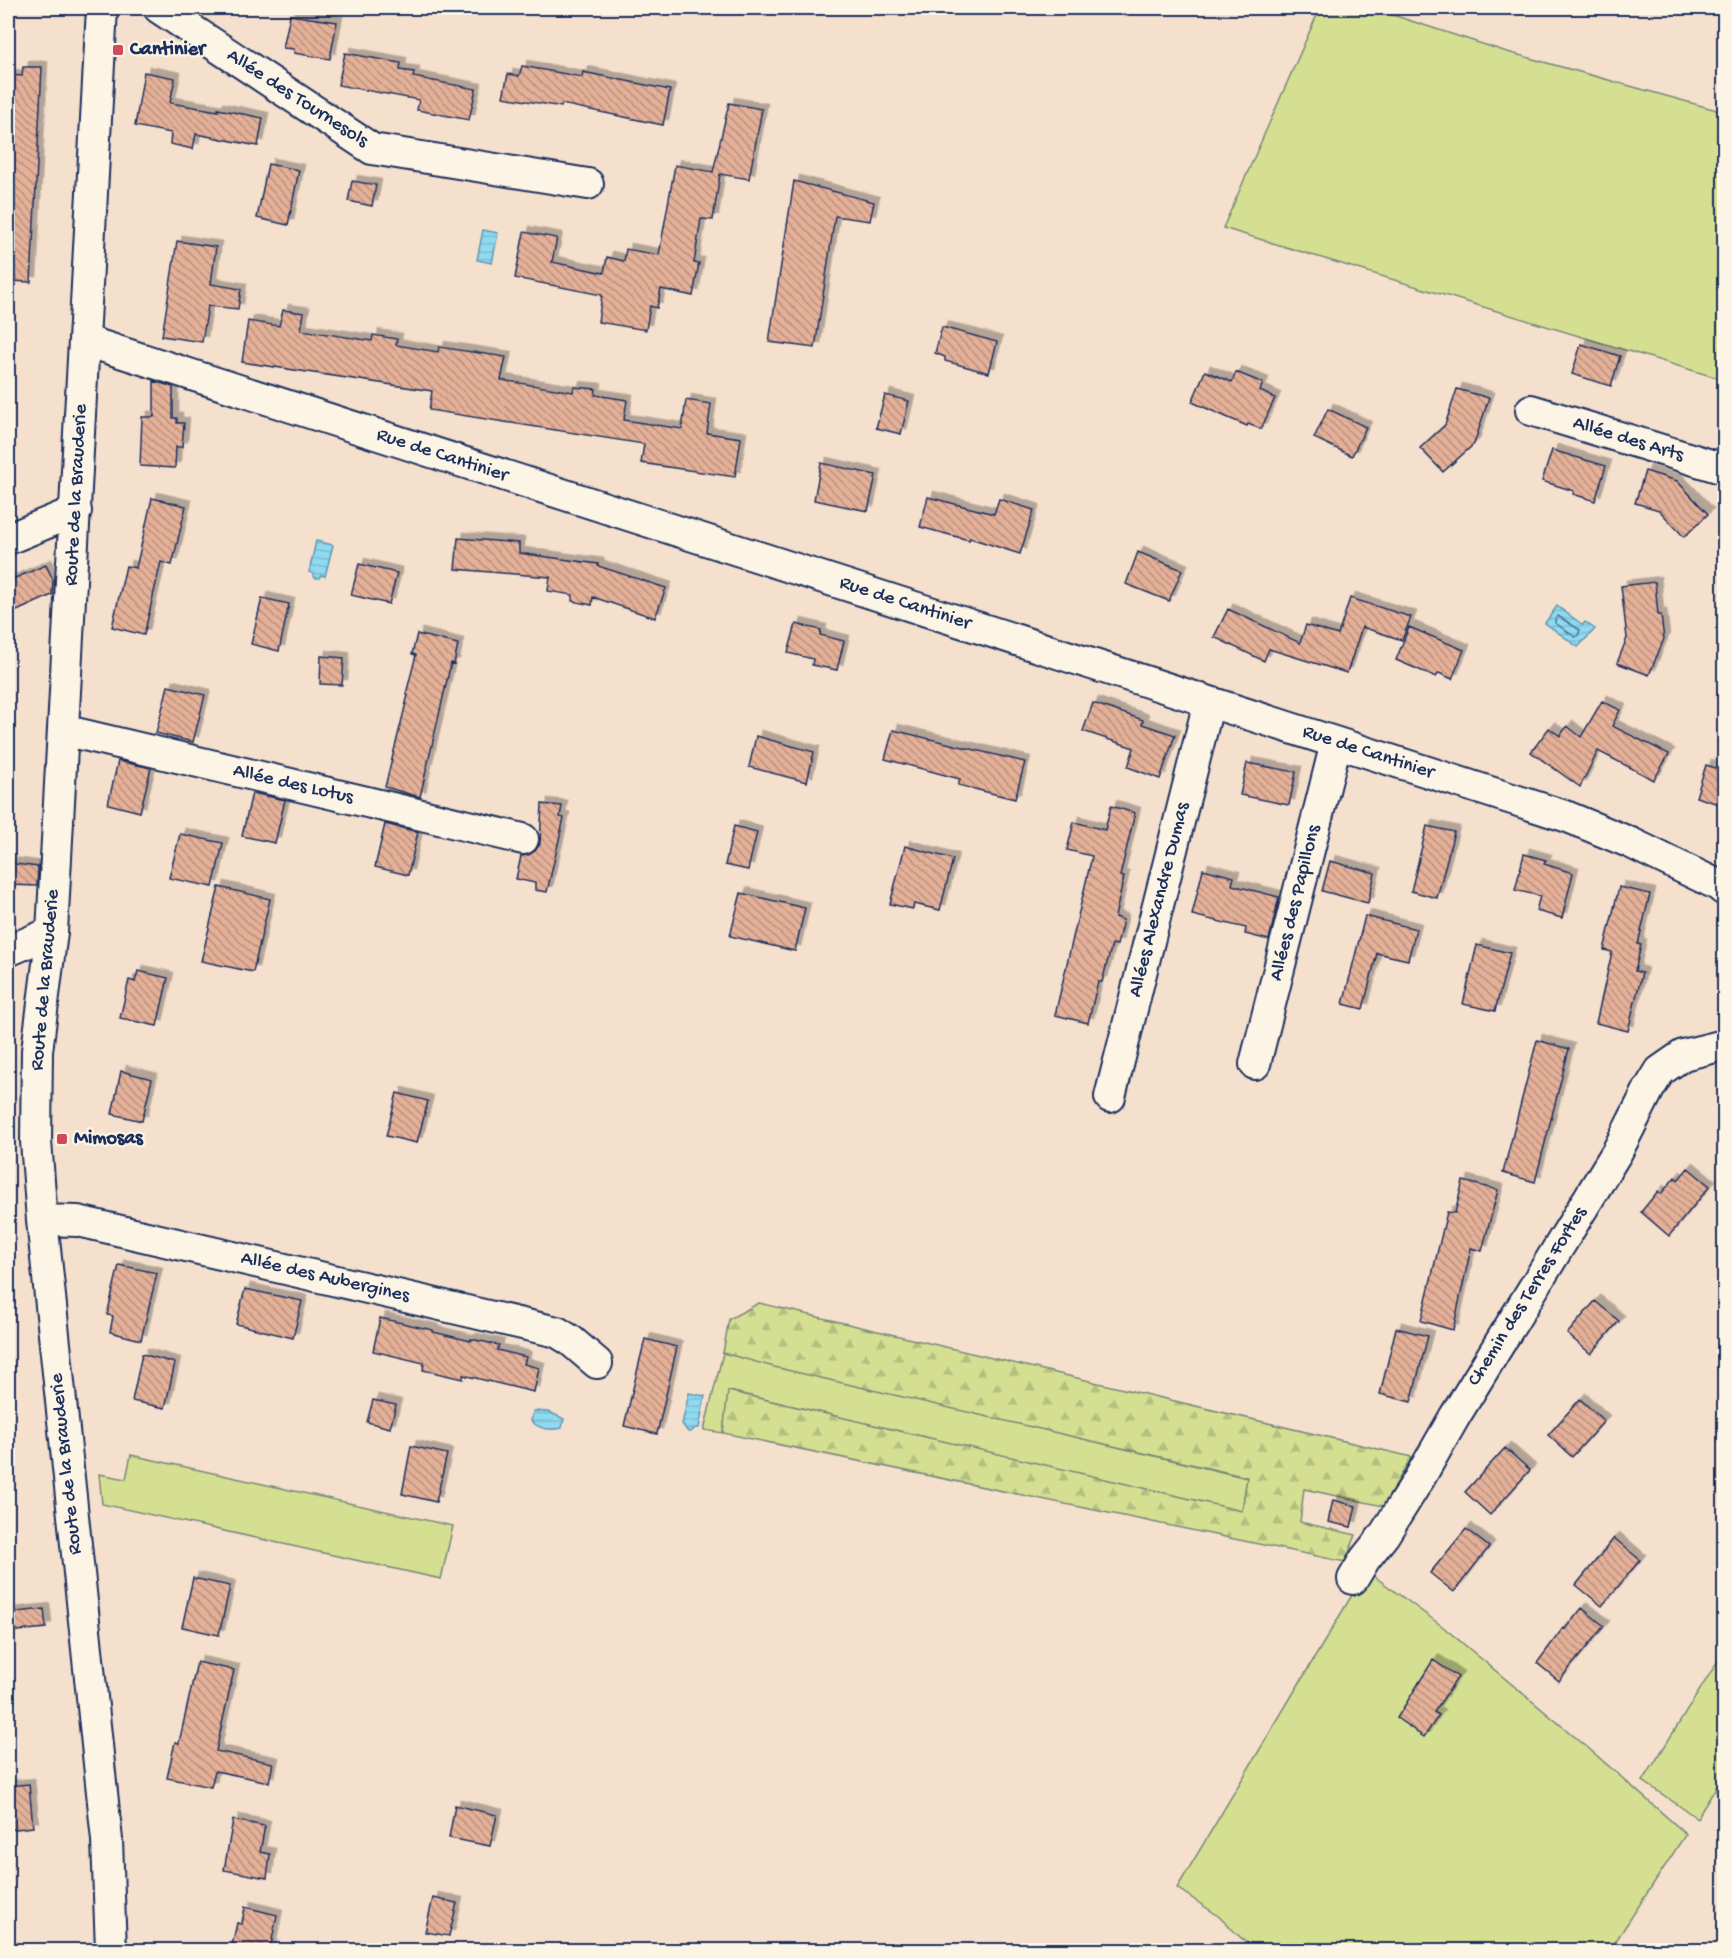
<svg xmlns="http://www.w3.org/2000/svg" width="1732" height="1958" viewBox="0 0 1732 1958" font-family="'Gochi Hand',sans-serif">
  <style>
    .green { fill: #d4df92; stroke: #788778; stroke-width: 1.5 }
    .forest { fill: url(#forest-firs); stroke: #788778; stroke-width: 1.5 }
    .water { fill: url(#water-rules); stroke: #6196b6; stroke-width: 1.5 }
    .lines { fill: none; stroke-linecap: round; stroke-linejoin: round }
    .shore { stroke: #497398; stroke-width: 1.5 }
    .building { fill: url(#building-back-hatch); stroke: #1b2f5e; stroke-width: 1.5; filter: url(#shadow) }
    .minor-casing { stroke: #1b2f5e; stroke-width: 34 }
    .minor { stroke: #fcf5e5; stroke-width: 30 }
    .poi-dot { fill: #d1495b; stroke: #fcf5e5; stroke-width: 2 }
    .labels { text-anchor: middle; dominant-baseline: central; stroke-width: 4.5; stroke-linejoin: round; paint-order: stroke }
    .poi-label { font-size: 20px; font-weight: bold; fill: #1b2f5e; stroke: #fcf5e5; text-anchor: start }
    .street-label { font-size: 20px; fill: #1b2f5e; stroke: #fcf5e5 }
  </style>
  <defs>
    <pattern id="forest-firs" width="22" height="20" patternUnits="userSpaceOnUse" patternTransform="scale(1.5)"><rect width="22" height="20" fill="#d4df92"/><path d="M5 1l3.5 6h-7zM16 11l3.5 6h-7z" fill="#b5c080"/></pattern>
    <pattern id="water-rules" width="6" height="5" patternUnits="userSpaceOnUse" patternTransform="scale(1.5)"><rect width="6" height="5" fill="#8fdaf0"/><path d="M0 2.5h6" fill="none" stroke="#7bbbd0"/></pattern>
    <pattern id="building-back-hatch" width="6" height="6" patternUnits="userSpaceOnUse" patternTransform="scale(1.5)"><rect width="6" height="6" fill="#e5b098"/><path d="M-1 5l2 2M0 0l6 6M5-1l2 2" fill="none" stroke="#b9907f"/></pattern>
    <filter id="shadow"><feDropShadow dx="5.5" dy="-5.5" stdDeviation="0" flood-color="#0004"/></filter>
  </defs>
  <rect width="100%" height="100%" fill="#f5e0ce"/>
  <filter id="ink" filterUnits="userSpaceOnUse"><feTurbulence type="fractalNoise" baseFrequency=".0167" numOctaves="2"/><feDisplacementMap in="SourceGraphic" scale="12" xChannelSelector="R" yChannelSelector="G"/><feConvolveMatrix kernelMatrix="1 2 1 2 8 2 1 2 1" color-interpolation-filters="sRGB"/></filter>
  <g filter="url(#ink)">
    <path class="green" d="M1320,8H1371L1504,51L1724,112V380L1223,228Z
      M723,1353L1247,1478L1242,1512L729,1391L723,1433L704,1430Z
      M131,1455L453,1526L441,1579L102,1504L99,1474L126,1479Z
      M1371,1574L1442,1626L1587,1747L1686,1834L1610,1950H1254L1217,1915L1177,1888L1364,1575Z
      M1724,1651V1775L1697,1818L1643,1781Z"/>
    <path class="forest" d="M759,1303L1412,1457L1383,1506L1304,1489L1300,1522L1356,1535L1345,1562L723,1433L728,1391L1242,1511L1247,1477L778,1368L723,1353L729,1319Z"/>
    <path class="water" d="M483,230L498,233L492,263L477,260Z
      M316,541L333,545L325,576L321,575L319,578H315L312,573L309,572Z
      M1557,606L1583,625L1585,622L1595,629L1578,647L1545,623Z
      M689,1393L705,1396L699,1428H695L691,1432H688L682,1424Z
      M533,1411L549,1412L564,1419L562,1428C551,1431 539,1429 531,1421Z"/>
    <g class="lines">
      <path class="shore" d="M1558,616L1580,630L1578,636L1575,637L1555,623V620Z"/>
    </g>
    <path class="building" d="M290,15L337,22L330,59L294,53V49L283,48Z
      M345,53L401,63L400,70L414,72L413,77L476,89L469,120L417,110L419,100L338,85Z
      M522,66L582,77L583,72L670,90L663,125L562,104L561,107L503,97L508,74L519,76Z
      M23,67H42L31,282L8,281V75L22,76Z
      M144,72L175,78L170,103L218,111V109L263,118L258,146L196,134L193,149L170,144L171,133L135,126Z
      M729,103L762,109L749,179L720,174L713,220L701,219L694,263H699L693,296L661,289L657,308L650,306L646,330L598,322L602,295L515,278L524,232L557,238L552,262L604,273L607,257L624,261L626,249L659,255L675,165L713,172Z
      M268,164L299,170L288,225L257,218Z
      M352,181L376,185L372,206L348,201Z
      M794,181L874,202L870,221L835,216L815,348L769,342Z
      M177,241L216,247L211,284L241,289L238,309L208,306L202,342L162,336Z
      M283,310L304,313L301,330L372,341L373,335L397,339L396,345L438,352L439,347L506,357L501,380L573,392L574,387L596,389L595,395L627,400L624,420L682,429L686,400L711,404L707,433L741,438L735,477L641,463L644,444L429,410L432,391L242,362L248,321L279,326Z
      M942,327L997,342L989,373L945,361V357L935,353Z
      M1581,344L1620,356L1611,386L1572,374Z
      M1205,371L1232,382L1236,372L1263,383L1260,391L1275,398L1261,429L1248,424L1247,426L1192,402Z
      M154,381L173,387V418H177V423H184L182,447H176L175,468L140,466L142,417H154Z
      M1457,389L1489,398L1474,444L1443,472L1420,448L1445,425Z
      M885,395L909,401L901,434L876,428Z
      M1328,409L1366,427L1352,456L1314,438Z
      M1552,450L1606,466L1595,501L1573,494L1574,491L1542,481Z
      M821,463L876,475L868,511L814,500Z
      M1645,471L1677,481L1708,514L1684,537L1659,510L1635,503Z
      M928,497L994,514L999,499L1034,510L1020,554L970,538L969,540L920,527Z
      M152,498L186,506L172,565L161,562L144,635L112,627L126,566L136,568Z
      M458,538L519,543V553L598,564V566L666,588L655,618L593,597L592,605L572,601L573,595L548,591L550,577L455,569Z
      M1138,552L1182,570L1169,601L1126,584Z
      M359,564L397,573L389,604L351,595Z
      M46,565L53,580L52,595L8,615V581Z
      M1655,582L1658,615H1661L1664,639L1649,675L1617,663L1627,638L1621,586Z
      M262,598L289,604L279,651L251,644Z
      M1350,598L1411,617L1402,640L1362,627L1347,673L1269,649L1264,661L1214,637L1228,609L1300,643L1306,625L1338,635Z
      M796,624L821,630L820,635L844,641L837,670L812,665L813,659L788,653Z
      M1409,627L1464,650L1452,679L1439,673L1436,677L1396,660Z
      M417,634L458,644L454,664L451,663L420,797L385,787L408,695L406,694L416,655L412,654Z
      M321,656L344,658L342,685L320,684Z
      M168,686L205,695L193,742L156,733Z
      M1602,701L1620,710L1612,726L1669,754L1654,780L1598,751L1580,787L1531,752L1549,728L1560,736L1567,726L1581,737Z
      M1093,703L1143,720L1142,724L1175,735L1160,779L1128,767L1134,748L1083,731Z
      M893,730L1025,762L1015,799L958,785L960,779L885,759Z
      M756,736L814,752L807,782L749,767Z
      M118,761L151,768L140,812L108,804Z
      M1247,763L1296,772L1289,805L1240,795Z
      M1706,765L1725,771V806L1696,797Z
      M252,793L285,800L275,843L242,836Z
      M542,804L562,806L560,817L564,818L547,892L535,890V883L516,879L521,856L528,855L535,851L540,844Z
      M1111,806L1135,813L1120,876L1124,877L1115,917L1123,920L1117,945L1112,944L1102,982H1098L1088,1023L1055,1015L1092,856L1067,850L1074,822L1105,830Z
      M385,824L418,832L408,875L375,867Z
      M734,826L757,832L748,870L725,865Z
      M1427,826L1454,832L1437,898L1411,891Z
      M180,834L223,843L213,887L169,878Z
      M905,846L953,859L940,910L914,904L913,909L890,904Z
      M1524,854L1546,860L1544,864L1573,873L1562,918L1536,911L1540,896L1515,890Z
      M1330,861L1375,873L1368,903L1322,891Z
      M8,863L38,867L37,886L8,885Z
      M1203,869L1234,877L1232,885L1279,897L1269,940L1245,934L1246,928L1192,915Z
      M219,887L270,899L253,972L201,961Z
      M1619,887L1650,894L1638,944L1641,945L1635,971L1642,973L1628,1031L1596,1023L1612,952L1604,950Z
      M741,893L805,908L795,951L730,936Z
      M1365,916L1416,929L1408,960L1377,953L1363,1009L1343,1004Z
      M1477,945L1510,953L1495,1011L1463,1004Z
      M138,971L168,978L157,1026L120,1018L129,980L135,982Z
      M1537,1040L1569,1049L1535,1182L1503,1173Z
      M121,1071L152,1079L142,1121L112,1114Z
      M397,1093L428,1101L417,1143L386,1136Z
      M1688,1168L1710,1186L1669,1236L1641,1212L1658,1191L1661,1194L1675,1177L1678,1180Z
      M1463,1181L1498,1190L1482,1251L1471,1248L1453,1330L1421,1321L1447,1212L1455,1213Z
      M119,1265L157,1273L141,1340L110,1332L113,1316L107,1315Z
      M245,1289L302,1301L293,1338L236,1324Z
      M1595,1301L1619,1321L1591,1354L1567,1334Z
      M380,1318L433,1330V1332L471,1341V1339L499,1345L497,1350L526,1357L524,1364L539,1368L534,1392L463,1375V1379L423,1370L424,1363L373,1351Z
      M1396,1328L1428,1336L1411,1402L1380,1394Z
      M645,1339L677,1347L657,1434L624,1426Z
      M142,1354L175,1363L165,1408L132,1401Z
      M1580,1399L1604,1421L1572,1457L1548,1435Z
      M373,1400L396,1405L390,1428L367,1422Z
      M411,1446L447,1454L436,1502L402,1494Z
      M1505,1448L1530,1470L1490,1515L1465,1492Z
      M1333,1500L1356,1506L1351,1527L1328,1522Z
      M1466,1529L1489,1547L1454,1592L1430,1573Z
      M1614,1538L1640,1560L1602,1606L1576,1585Z
      M193,1578L230,1586L219,1635L182,1627Z
      M1582,1608L1604,1626L1559,1681L1537,1663L1563,1628L1565,1629Z
      M44,1609L46,1628L8,1632V1613Z
      M1433,1660L1458,1677L1434,1712L1439,1715L1424,1737L1397,1718Z
      M197,1662L234,1670L216,1751L273,1763L269,1782L215,1771L211,1787L167,1778L175,1742L179,1743Z
      M29,1784L33,1827L8,1830V1786Z
      M455,1805L497,1815L490,1846L449,1838Z
      M233,1820L265,1826L260,1852L270,1854L267,1878L224,1870Z
      M433,1898L457,1903L449,1936L425,1932Z
      M245,1907L277,1915L270,1950H231L237,1923L242,1924Z"/>
    <g class="lines">
      <g class="minor-casing">
        <path id="minor" d="M102,8L52,932L37,1051L36,1141L42,1220L107,1840L111,1950
          M159,8L372,149L588,184
          M86,341L1568,817L1631,843L1718,885L1724,890
          M1531,410L1724,469
          M8,539L76,511
          M63,730L523,839
          M8,951L52,932
          M1255,1064L1336,743
          M1110,1097L1209,702
          M42,1220L78,1221L557,1332L570,1340L597,1363
          M1353,1579L1365,1559L1384,1535L1419,1479L1455,1416L1617,1152L1649,1089L1660,1071L1683,1055L1724,1045"/>
      </g>
      <use href="#minor" class="minor"/>
    </g>
  </g>
  <g class="poi-dot">
    <rect x="112" y="44" width="12" height="12" rx="3"/>
    <rect x="56" y="1133" width="12" height="12" rx="3"/>
  </g>
  <g class="labels">
    <g class="poi-label">
      <text x="130" y="50">Cantinier</text>
      <text x="74" y="1139">Mimosas</text>
    </g>
    <g class="street-label">
      <text transform="translate(297 99) rotate(33)">Allée des Tournesols</text>
      <text transform="translate(1628 440) rotate(17)">Allée des Arts</text>
      <text transform="translate(442 456) rotate(18)">Rue de Cantinier</text>
      <text transform="translate(77 495) rotate(-87)">Route de la Brauderie</text>
      <text transform="translate(905 604) rotate(18)">Rue de Cantinier</text>
      <text transform="translate(1368 753) rotate(18)">Rue de Cantinier</text>
      <text transform="translate(293 785) rotate(13)">Allée des Lotus</text>
      <text transform="translate(1160 900) rotate(-76)">Allées Alexandre Dumas</text>
      <text transform="translate(1296 903) rotate(-76)">Allées des Papillons</text>
      <text transform="translate(46 980) rotate(-85)">Route de la Brauderie</text>
      <text transform="translate(325 1278) rotate(13)">Allée des Aubergines</text>
      <text transform="translate(1528 1297) rotate(-58)">Chemin des Terres Fortes</text>
      <text transform="translate(67 1464) rotate(-96)">Route de la Brauderie</text>
    </g>
  </g>
  <rect width="1732" height="1958" fill="none" stroke="#fcf5e5" stroke-width="30"/>
  <rect x="15" y="15" width="1702" height="1928" fill="none" stroke="#1b2f5e" stroke-width="2" filter="url(#ink)"/>
</svg>
